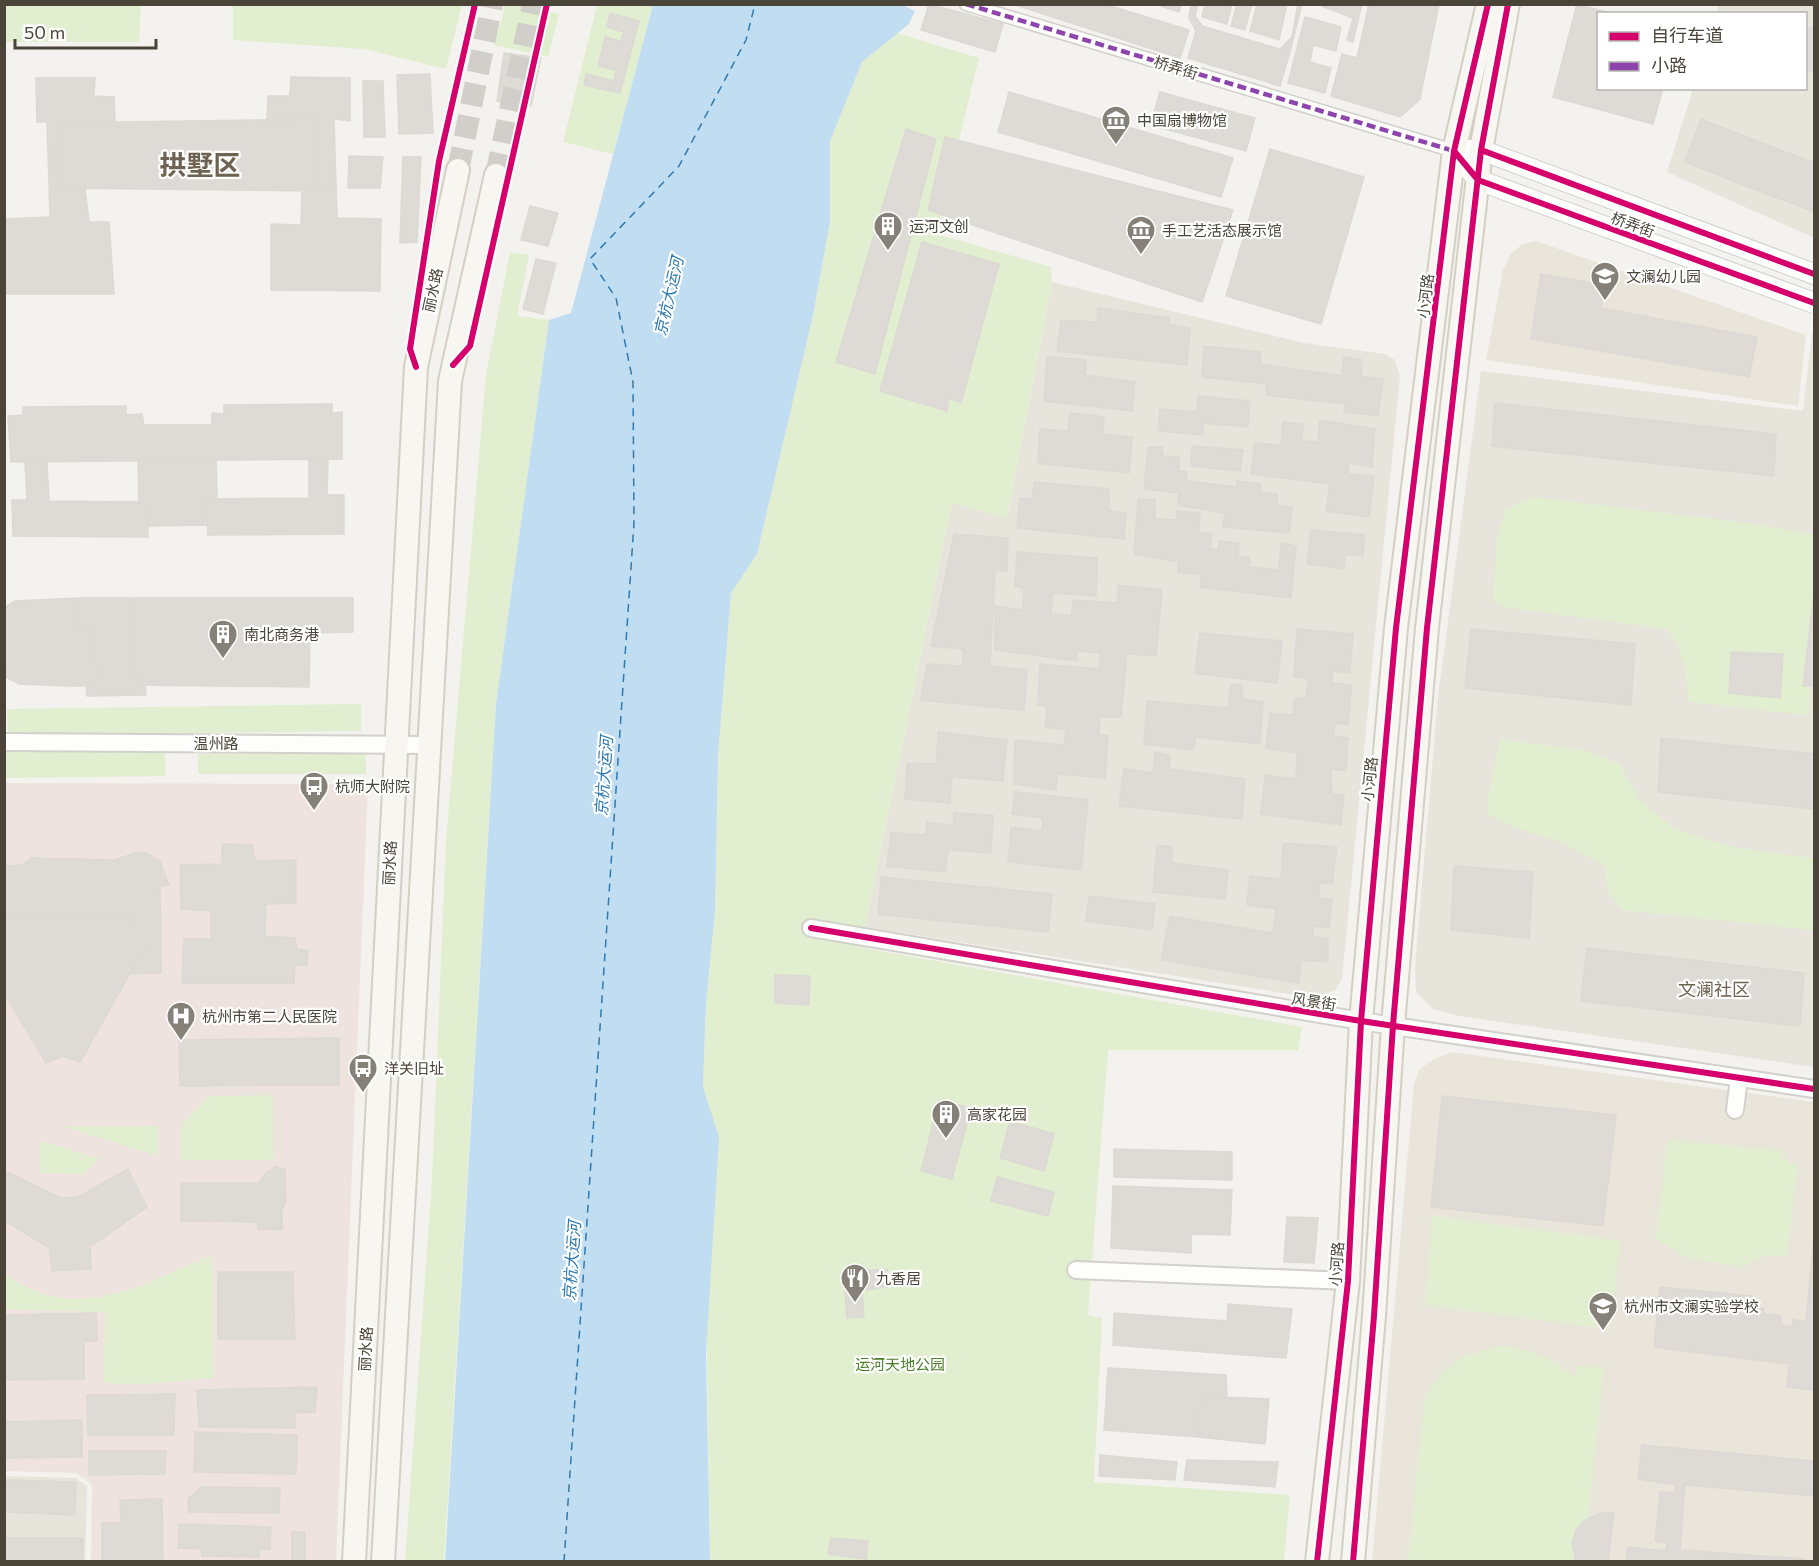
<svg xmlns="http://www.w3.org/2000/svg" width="1819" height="1566" viewBox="0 0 1819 1566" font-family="Commissioner,'Noto Sans SC',sans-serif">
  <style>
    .residential { fill: #e7e4dc }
    .education { fill: #eae5da }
    .medical { fill: #eee3df }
    .green { fill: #e1eecf }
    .water { fill: #c0ddf1 }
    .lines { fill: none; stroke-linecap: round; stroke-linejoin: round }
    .ferry { stroke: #2e7ab2; stroke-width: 1.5; stroke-dasharray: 8 6; stroke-linecap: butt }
    .building { fill: #dedbd6; stroke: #dcd9d4; stroke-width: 1.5 }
    .secondary-tunnel { stroke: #d2cfca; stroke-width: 22; stroke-dasharray: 22 11; stroke-linecap: butt }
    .pedestrian-casing { stroke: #d2d0cb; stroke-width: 15 }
    .minor-casing { stroke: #d2d0cb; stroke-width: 20 }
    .tertiary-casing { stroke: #d2d0cb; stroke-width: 22 }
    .secondary-casing { stroke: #d3cfc5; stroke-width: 26 }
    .pedestrian { stroke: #fdfdfc; stroke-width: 12 }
    .minor { stroke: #fdfdfc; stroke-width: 16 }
    .tertiary { stroke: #fdfdfc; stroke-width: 20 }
    .secondary { stroke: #f7f6f1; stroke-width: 22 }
    .quiet { stroke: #8e44ad; stroke-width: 4.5; stroke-dasharray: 9 4.5; stroke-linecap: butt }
    .cycleway-casing { stroke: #fff; stroke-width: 10 }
    .cycleway { stroke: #d6006c; stroke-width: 6 }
    .labels { text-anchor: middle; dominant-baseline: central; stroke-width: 4.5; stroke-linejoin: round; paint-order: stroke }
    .street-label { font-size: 15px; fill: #4b4439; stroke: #fff }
    .poi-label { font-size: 15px; fill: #4b4439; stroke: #fff; text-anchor: start }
    .park-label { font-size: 15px; fill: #4a7f2a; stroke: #fff }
    .water-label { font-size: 16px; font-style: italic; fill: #2e7ab2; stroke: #fff }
    .quarter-label { font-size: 18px; fill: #6e6250; stroke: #fff }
    .town-label { font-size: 27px; font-weight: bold; fill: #6e6250; stroke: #fff }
  </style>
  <rect width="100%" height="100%" fill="#f4f2ee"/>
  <path class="residential" d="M1719,5H1814V238L1667,172L1693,89L1806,88V14L1716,13Z
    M1052,282L1304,343L1385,354L1395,360L1400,376L1342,979L1335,990L1315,998L865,927L952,502L1007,518Z
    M1812,333L1814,334V1067L1459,1016L1433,1009L1416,992L1415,966L1438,697L1481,371L1803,411Z
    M5,1476L76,1478L87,1486L85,1561L5,1562Z"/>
  <path class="education" d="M1536,241L1806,335L1798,406L1486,360L1503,270L1510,255L1522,244Z
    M1452,1052L1814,1102V1561L1372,1562L1414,1084L1419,1070L1432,1060Z"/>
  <path class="medical" d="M5,783L368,784L336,1561H91L92,1485L77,1473L5,1471Z"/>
  <path class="green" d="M5,4L141,5L139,42H5Z
    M506,4L527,5L559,14L548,57L494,45Z
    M233,5V4L462,5L446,69L364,49L233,40Z
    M597,5H653L613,154L563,142Z
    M897,33L979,58L936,234L1051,267L1052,282L1007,518L952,503L865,927L858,947L1302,1027L1298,1050H1108L1088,1315L1102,1318L1094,1482L1290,1495L1284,1561H710L703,1087L706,1003L715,911L718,757L731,593L757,554L813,315L830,222V141L862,62Z
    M510,252L529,255L517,316L549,320L496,704L444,1561L405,1562L432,1179L446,840L486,375Z
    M1534,497L1756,524L1814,535V633L1808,715L1688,702C1687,675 1684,650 1666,629L1504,607L1493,601L1497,537L1506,509Z
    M361,704V731L8,735L7,709Z
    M1500,739L1584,750L1620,764L1640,800L1674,829L1737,848L1814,858V930L1622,910L1608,891L1604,866L1561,842L1513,827L1487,814C1487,788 1496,765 1500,739Z
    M21,749L165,753V776L5,778V754Z
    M366,753V774H198V754Z
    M273,1095L274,1160H181V1126L208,1096Z
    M62,1126H158V1156Z
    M40,1140L99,1159L83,1174L40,1173Z
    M1667,1140L1778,1150L1791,1164H1798L1787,1256L1765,1255L1741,1267L1687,1258L1656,1239Z
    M1432,1216L1621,1240L1610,1329L1425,1305Z
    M212,1255L214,1378L149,1384L104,1383L105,1312L5,1309V1274C76,1326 141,1285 212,1255Z
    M1499,1346C1528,1348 1554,1358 1576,1377L1578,1365L1604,1367L1584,1561L1408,1562L1422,1418L1427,1393L1442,1373L1461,1357Z"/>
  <path class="water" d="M653,5L900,4L915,11L909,24L862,62L830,141V222L813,315L757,554L731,593L718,756L715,911L706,1003L703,1087L719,1137L706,1353L710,1561H445L496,704L549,320L571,313Z"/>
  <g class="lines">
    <path class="ferry" d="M564,1562L634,523L633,382L616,298L590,259L679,166L746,40L755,4"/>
  </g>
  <path class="building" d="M929,4L1003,24L995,52L921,30Z
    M1012,4H1104L1189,30L1180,58Z
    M1155,4H1181L1179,12Z
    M1191,4H1198L1195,16L1202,26L1290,52L1280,86L1188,58L1196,31L1189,18Z
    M1205,4H1232L1227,24L1202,17Z
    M1237,4H1252L1245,30L1231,26Z
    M1257,4H1287L1279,40L1250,31Z
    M1298,4H1302L1290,52L1280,49L1292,37Z
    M1317,4H1362L1353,42L1347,40L1353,18Z
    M1369,4H1439L1420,99L1400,117L1331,96L1342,54L1357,58Z
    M1577,4L1614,14H1598V88H1663L1653,124L1553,97Z
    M610,13L639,21L620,93L584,85L586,74L614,81L616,70L598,66L605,37L621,41L624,32L607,27Z
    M1305,17L1341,27L1336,51L1313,45L1310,62L1331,68L1325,93L1288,83Z
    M1806,28H1814V71L1806,70Z
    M504,53L541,58L531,106L497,101Z
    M430,74L433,133L399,134L397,75Z
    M291,77L350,78V121L334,119L337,218L381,219L380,291L271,290V224L301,225L302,191H320L318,119L267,121L268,96H290Z
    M36,78H95L94,96L114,97L115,122L58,123L62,188L85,189L89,222H109L114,294H4L5,219L50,217L47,122H37Z
    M363,81H383L385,137H364Z
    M1009,92L1233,158L1221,197L998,132Z
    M1160,92L1255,118L1246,151L1150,125Z
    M318,119L320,191L62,188L58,123Z
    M1701,119L1814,163V212L1685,162Z
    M906,129L936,139L875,374L836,362Z
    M945,137L1233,210L1202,302L928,210Z
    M1270,149L1364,177L1321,324L1226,296Z
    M349,156L383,157L380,188H348Z
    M403,157H421L417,242L400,243Z
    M530,206L558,213L548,246L521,240Z
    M922,242L999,264L961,403L949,398L947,411L880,391Z
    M536,259L556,263L543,314L523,309Z
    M1541,274L1604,285L1601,308L1757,337L1749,377L1531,339Z
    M1098,308L1169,318V325L1190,328L1187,365L1057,351L1061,320L1097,322Z
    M1204,346L1261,352L1260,364L1342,376L1344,357L1362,360L1361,376L1383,379L1378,416L1344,412L1345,404L1266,395L1267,384L1202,377Z
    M1047,357L1086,360L1085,375L1135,382L1132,411L1044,401Z
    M1198,396L1250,401L1248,427L1203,423V435L1158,431L1160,409L1197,412Z
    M1495,403L1776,434L1774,476L1492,446Z
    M332,404V413L342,412V459L11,462L8,416L23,415V407L126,406V415L142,414L144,425H212V413L224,414V405Z
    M1070,413L1104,417L1103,434L1132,437L1129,473L1038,463L1040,429L1068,431Z
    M1320,420L1375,429L1372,467L1349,463L1348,474L1374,476L1369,517L1326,511L1330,484L1251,474L1255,443L1281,445L1283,422L1303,424L1302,441L1318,442Z
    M1192,446L1243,450L1240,471L1191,466Z
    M1148,447H1162L1163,456L1179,457V471L1187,472L1186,481L1237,487V481L1260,484V492L1277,494V506L1292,507L1289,533L1223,527L1225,513L1178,505L1179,493L1144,489Z
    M328,459L327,495H344V534L208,535L207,499L309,498V460Z
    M216,460L217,499H207V525L148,526L147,502H139L138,461Z
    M25,462H47L49,501L147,502L148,537L13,536L12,500H27Z
    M1034,482L1109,489V511L1126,513L1124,539L1017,528L1020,498L1032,499Z
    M1138,499L1155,500V519L1176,520L1177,511L1200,513L1199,532L1212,534L1210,549L1218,550L1219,541L1239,543L1238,556L1250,558L1249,567L1279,570L1281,543L1296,546L1291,598L1200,587L1201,575L1178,572V562L1134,554Z
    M1311,530L1365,535L1363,556L1345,554L1344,569L1307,564Z
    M954,534L1008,538L1007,571L995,570L990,666L1027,670L1024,710L920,700L927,664L963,666V649L931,646Z
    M1017,552L1097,558L1096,596L1053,593L1051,613L1071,616L1073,600L1118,603V585L1162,590L1156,656L1127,654L1121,717H1100L1099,735L1108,736L1105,778L1057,774L1056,790L1014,784L1015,740L1064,745L1066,730L1045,727L1047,707L1038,705L1040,664L1100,669V653L1077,651V661L995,650V606L1023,610L1024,589L1015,586Z
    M1814,594V686H1803Z
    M77,598V626H89L90,659L99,667L97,680L86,686H68L19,684L6,677L4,608L15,601Z
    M77,598H135L136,685H145L146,695L87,696L86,686L97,680L99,667L90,659L89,626H77Z
    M135,598H353V632L310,633L309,687L136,685Z
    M1297,629L1353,634L1350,673L1333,671L1332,683L1352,685L1348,725L1335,723L1334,736L1348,738L1346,770H1331L1332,794L1344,795L1341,825L1261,814L1265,775L1296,779L1297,753L1266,748L1270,713L1293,715L1295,698L1306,699L1308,678L1294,677Z
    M1471,629L1635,644L1631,705L1465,688Z
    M1200,633L1282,641L1277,683L1195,673Z
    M1731,652L1783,654L1780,698L1729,693Z
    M1231,684L1242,685V699L1263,702L1260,744L1196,737L1193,750L1144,744L1147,701L1228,708Z
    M938,732L1007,740L1003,781L952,777L950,803L905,799L907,763L936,764Z
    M1661,738L1814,754V809L1658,792Z
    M1155,752L1170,756L1169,769L1245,779L1242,819L1119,806L1124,768L1153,773Z
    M1015,792L1088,800L1081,870L1008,862L1011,827L1042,831L1043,818L1012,814Z
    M954,813L993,815L991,853L948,850L945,872L887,866L891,832L926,835L927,822L953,826Z
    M1283,843L1337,847L1332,884L1320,883L1319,898L1332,900L1329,928L1312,926L1314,937L1328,939V962L1301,960L1299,983L1161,960L1170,916L1273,933L1276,909L1247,905L1250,876L1281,879Z
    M222,844L252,845L255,861L296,860V903L266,904L265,936L295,938L297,949L308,951L307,965L295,966L294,983H182L184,939H211V911L181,909L180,865L222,864Z
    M1157,845L1172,847V863L1228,870L1225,899L1153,892Z
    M135,853H147L160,861L169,885L160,886L161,973L130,974L147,943L133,930L132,917H4V866L22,865L31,858L115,860Z
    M1454,866L1533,872L1529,938L1451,930Z
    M881,877L1052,894L1048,932L878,914Z
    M1089,896L1155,904L1152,930L1086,921Z
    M4,917H132L133,930L147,943L80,1062L63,1056L46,1063L4,993Z
    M1587,948L1804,973L1800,1026L1581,1001Z
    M775,975L810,976L809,1005L775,1003Z
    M339,1038V1085L180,1086L179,1040Z
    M1442,1096L1616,1115L1603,1226L1431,1207Z
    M939,1100L971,1108L952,1179L921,1171Z
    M1010,1121L1054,1134L1044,1171L1000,1158Z
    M1114,1149L1232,1152V1180L1114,1177Z
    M275,1167L285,1169L286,1202L282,1209V1230L258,1229V1222L181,1221V1183H259L265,1174Z
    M128,1169L147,1207L90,1247L91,1269L52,1271L49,1248L4,1220V1176L7,1172L61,1198L78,1197Z
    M997,1177L1054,1192L1048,1216L991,1201Z
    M1113,1186L1232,1190L1230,1235L1191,1234V1253L1111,1248Z
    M1287,1217L1318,1218L1314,1263L1284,1262Z
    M1814,1236V1390L1787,1387L1789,1364L1654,1347L1660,1287L1752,1296L1754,1307L1764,1308L1763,1313L1781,1316V1325L1792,1327L1793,1319L1806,1322Z
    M887,1269L890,1286L862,1291L864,1317L847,1318L844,1272Z
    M218,1272H293L295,1339H218Z
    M1228,1304L1292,1309L1286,1358L1113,1345L1114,1313L1227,1321Z
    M96,1313L97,1341L84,1342V1379L4,1380V1315Z
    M1108,1368L1226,1375L1227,1397L1201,1396L1198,1437L1104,1430Z
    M317,1387L315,1412L295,1413V1428L199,1427L197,1390Z
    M175,1394L174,1435H88L87,1395Z
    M1201,1396L1269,1399L1265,1444L1198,1437Z
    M82,1420V1457L4,1458V1422Z
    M195,1432L297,1435L296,1474L194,1472Z
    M1642,1445L1814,1461V1496L1685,1485L1680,1550L1805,1559V1562H1626L1628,1547L1666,1551L1667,1543L1655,1541L1660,1492L1675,1493V1485L1638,1479Z
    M89,1451H166L165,1474L89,1475Z
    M1100,1455L1177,1462L1175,1480L1099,1476Z
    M1187,1460L1278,1462L1275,1487L1184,1480Z
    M4,1480L76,1482L75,1515L4,1512Z
    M201,1487L280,1488L279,1513L189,1512L188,1499Z
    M162,1499L163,1562H102V1523H121L120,1500Z
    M1614,1512L1608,1562H1576L1572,1542L1577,1529L1585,1520L1598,1514Z
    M179,1524L271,1527L270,1549H260L259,1557L202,1556L201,1549L178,1548Z
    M292,1532H305V1562H292Z
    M4,1538H83V1562H4Z
    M831,1538L868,1541L866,1559L828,1554Z"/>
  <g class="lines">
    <path class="secondary-tunnel" d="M458,170L492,4
      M496,175L533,4"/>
    <g class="pedestrian-casing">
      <path id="pedestrian" d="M966,4L1454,151"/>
    </g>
    <g class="minor-casing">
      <path id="minor" d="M4,742L428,745
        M811,928L1361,1021L1814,1089
        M1735,1110L1739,1078
        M1076,1270L1348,1281"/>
    </g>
    <g class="tertiary-casing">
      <path id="tertiary" d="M1466,150H1481L1814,274
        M1454,151L1478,180L1814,303"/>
    </g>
    <g class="secondary-casing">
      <path id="secondary" d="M354,1562L416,367L458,170
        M383,1562L450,381L496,175
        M1317,1562L1348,1281L1361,1021L1396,628L1454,151L1488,4
        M1353,1562L1374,1316L1393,1025L1427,628L1481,150L1508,4"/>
    </g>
    <use href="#pedestrian" class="pedestrian"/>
    <use href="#minor" class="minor"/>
    <use href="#tertiary" class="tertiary"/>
    <use href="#secondary" class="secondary"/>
    <path class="quiet" d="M966,4L1454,151"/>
    <g class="cycleway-casing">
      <path id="cycleway" d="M1481,150L1814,274
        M1454,151L1478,180L1814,303
        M453,365L470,346L547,4
        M416,367L410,349L439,161L475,4
        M811,928L1361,1021L1814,1089
        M1317,1562L1348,1281L1361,1021L1396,628L1454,151L1488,4
        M1353,1562L1374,1316L1393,1025L1427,628L1481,150L1508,4"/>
    </g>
    <use href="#cycleway" class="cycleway"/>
  </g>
  <defs>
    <g id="museum-pin" transform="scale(1.5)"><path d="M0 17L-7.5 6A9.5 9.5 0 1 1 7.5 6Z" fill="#868178" stroke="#fff"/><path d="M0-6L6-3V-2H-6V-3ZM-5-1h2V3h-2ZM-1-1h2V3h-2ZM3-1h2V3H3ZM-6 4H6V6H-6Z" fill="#fff"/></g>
    <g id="building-pin" transform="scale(1.5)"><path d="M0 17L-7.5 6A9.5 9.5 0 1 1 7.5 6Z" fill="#868178" stroke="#fff"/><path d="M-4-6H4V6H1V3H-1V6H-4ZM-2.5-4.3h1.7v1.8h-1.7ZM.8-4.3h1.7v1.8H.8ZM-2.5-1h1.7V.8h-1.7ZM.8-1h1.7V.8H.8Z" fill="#fff"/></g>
    <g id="school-pin" transform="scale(1.5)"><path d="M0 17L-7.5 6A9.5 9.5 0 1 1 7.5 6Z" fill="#868178" stroke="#fff"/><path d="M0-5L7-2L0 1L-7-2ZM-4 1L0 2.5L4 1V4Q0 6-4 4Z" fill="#fff"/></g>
    <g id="bus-pin" transform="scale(1.5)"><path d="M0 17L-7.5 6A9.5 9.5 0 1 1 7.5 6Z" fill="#868178" stroke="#fff"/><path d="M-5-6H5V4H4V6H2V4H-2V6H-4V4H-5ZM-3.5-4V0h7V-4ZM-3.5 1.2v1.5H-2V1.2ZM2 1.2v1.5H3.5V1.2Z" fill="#fff"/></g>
    <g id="hospital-pin" transform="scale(1.5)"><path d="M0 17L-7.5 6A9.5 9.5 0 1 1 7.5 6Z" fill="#868178" stroke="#fff"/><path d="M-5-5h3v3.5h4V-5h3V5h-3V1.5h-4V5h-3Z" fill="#fff"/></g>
    <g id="restaurant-pin" transform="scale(1.5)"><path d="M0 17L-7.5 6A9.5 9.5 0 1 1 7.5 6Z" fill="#868178" stroke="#fff"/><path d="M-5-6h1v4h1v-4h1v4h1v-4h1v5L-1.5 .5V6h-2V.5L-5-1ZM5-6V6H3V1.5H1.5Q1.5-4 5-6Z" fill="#fff"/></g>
  </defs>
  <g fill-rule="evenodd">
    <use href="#museum-pin" x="1116" y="120"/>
    <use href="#building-pin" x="888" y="226"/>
    <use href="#museum-pin" x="1141" y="230"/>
    <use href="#school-pin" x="1605" y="276"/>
    <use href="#building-pin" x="223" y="634"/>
    <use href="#bus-pin" x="314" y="786"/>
    <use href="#hospital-pin" x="181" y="1016"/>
    <use href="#bus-pin" x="363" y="1068"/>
    <use href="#building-pin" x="946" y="1114"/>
    <use href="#restaurant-pin" x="855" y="1278"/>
    <use href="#school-pin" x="1603" y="1306"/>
  </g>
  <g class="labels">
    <g class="street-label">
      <text transform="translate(1176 67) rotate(17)">桥弄街</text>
      <text transform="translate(1633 224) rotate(20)">桥弄街</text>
      <text transform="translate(432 290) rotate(-78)">丽水路</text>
      <text transform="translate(1425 296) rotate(-83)">小河路</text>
      <text x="216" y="743">温州路</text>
      <text transform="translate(1369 779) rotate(-84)">小河路</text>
      <text transform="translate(389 863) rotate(-87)">丽水路</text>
      <text transform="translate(1314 1001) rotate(9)">风景街</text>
      <text transform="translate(1336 1264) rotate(-86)">小河路</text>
      <text transform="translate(365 1349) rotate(-87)">丽水路</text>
    </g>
    <g class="poi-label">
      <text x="1137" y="120">中国扇博物馆</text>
      <text x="909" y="226">运河文创</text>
      <text x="1162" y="230">手工艺活态展示馆</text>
      <text x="1626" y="276">文澜幼儿园</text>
      <text x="244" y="634">南北商务港</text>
      <text x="335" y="786">杭师大附院</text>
      <text x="202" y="1016">杭州市第二人民医院</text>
      <text x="384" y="1068">洋关旧址</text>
      <text x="967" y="1114">高家花园</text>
      <text x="876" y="1278">九香居</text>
      <text x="1624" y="1306">杭州市文澜实验学校</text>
    </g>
    <g class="park-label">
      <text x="900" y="1364">运河天地公园</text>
    </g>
    <g class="water-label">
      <text transform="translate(668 296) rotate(-77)">京杭大运河</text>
      <text transform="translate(603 776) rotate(-86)">京杭大运河</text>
      <text transform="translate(571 1261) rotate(-86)">京杭大运河</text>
    </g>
    <g class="quarter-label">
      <text x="1714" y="989">文澜社区</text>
    </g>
    <g class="town-label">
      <text x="200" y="164">拱墅区</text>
    </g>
  </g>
  <rect width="1819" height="1566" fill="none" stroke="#4b4439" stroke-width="12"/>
  <rect x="1597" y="12" width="210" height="78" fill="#ffffff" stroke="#b7b4b0" stroke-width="1.5"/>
  <rect x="1609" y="32" width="30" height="9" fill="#d6006c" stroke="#b7b4b0" stroke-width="1.5"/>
  <text x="1651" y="42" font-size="18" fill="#4b4439">自行车道</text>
  <rect x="1609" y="62" width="30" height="9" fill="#8e44ad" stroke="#b7b4b0" stroke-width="1.5"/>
  <text x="1651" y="72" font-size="18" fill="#4b4439">小路</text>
  <path d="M15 39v9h141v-9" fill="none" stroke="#4b4439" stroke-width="3"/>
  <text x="24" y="39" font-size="18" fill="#4b4439" stroke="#ffffff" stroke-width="4.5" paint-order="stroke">50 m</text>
</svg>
